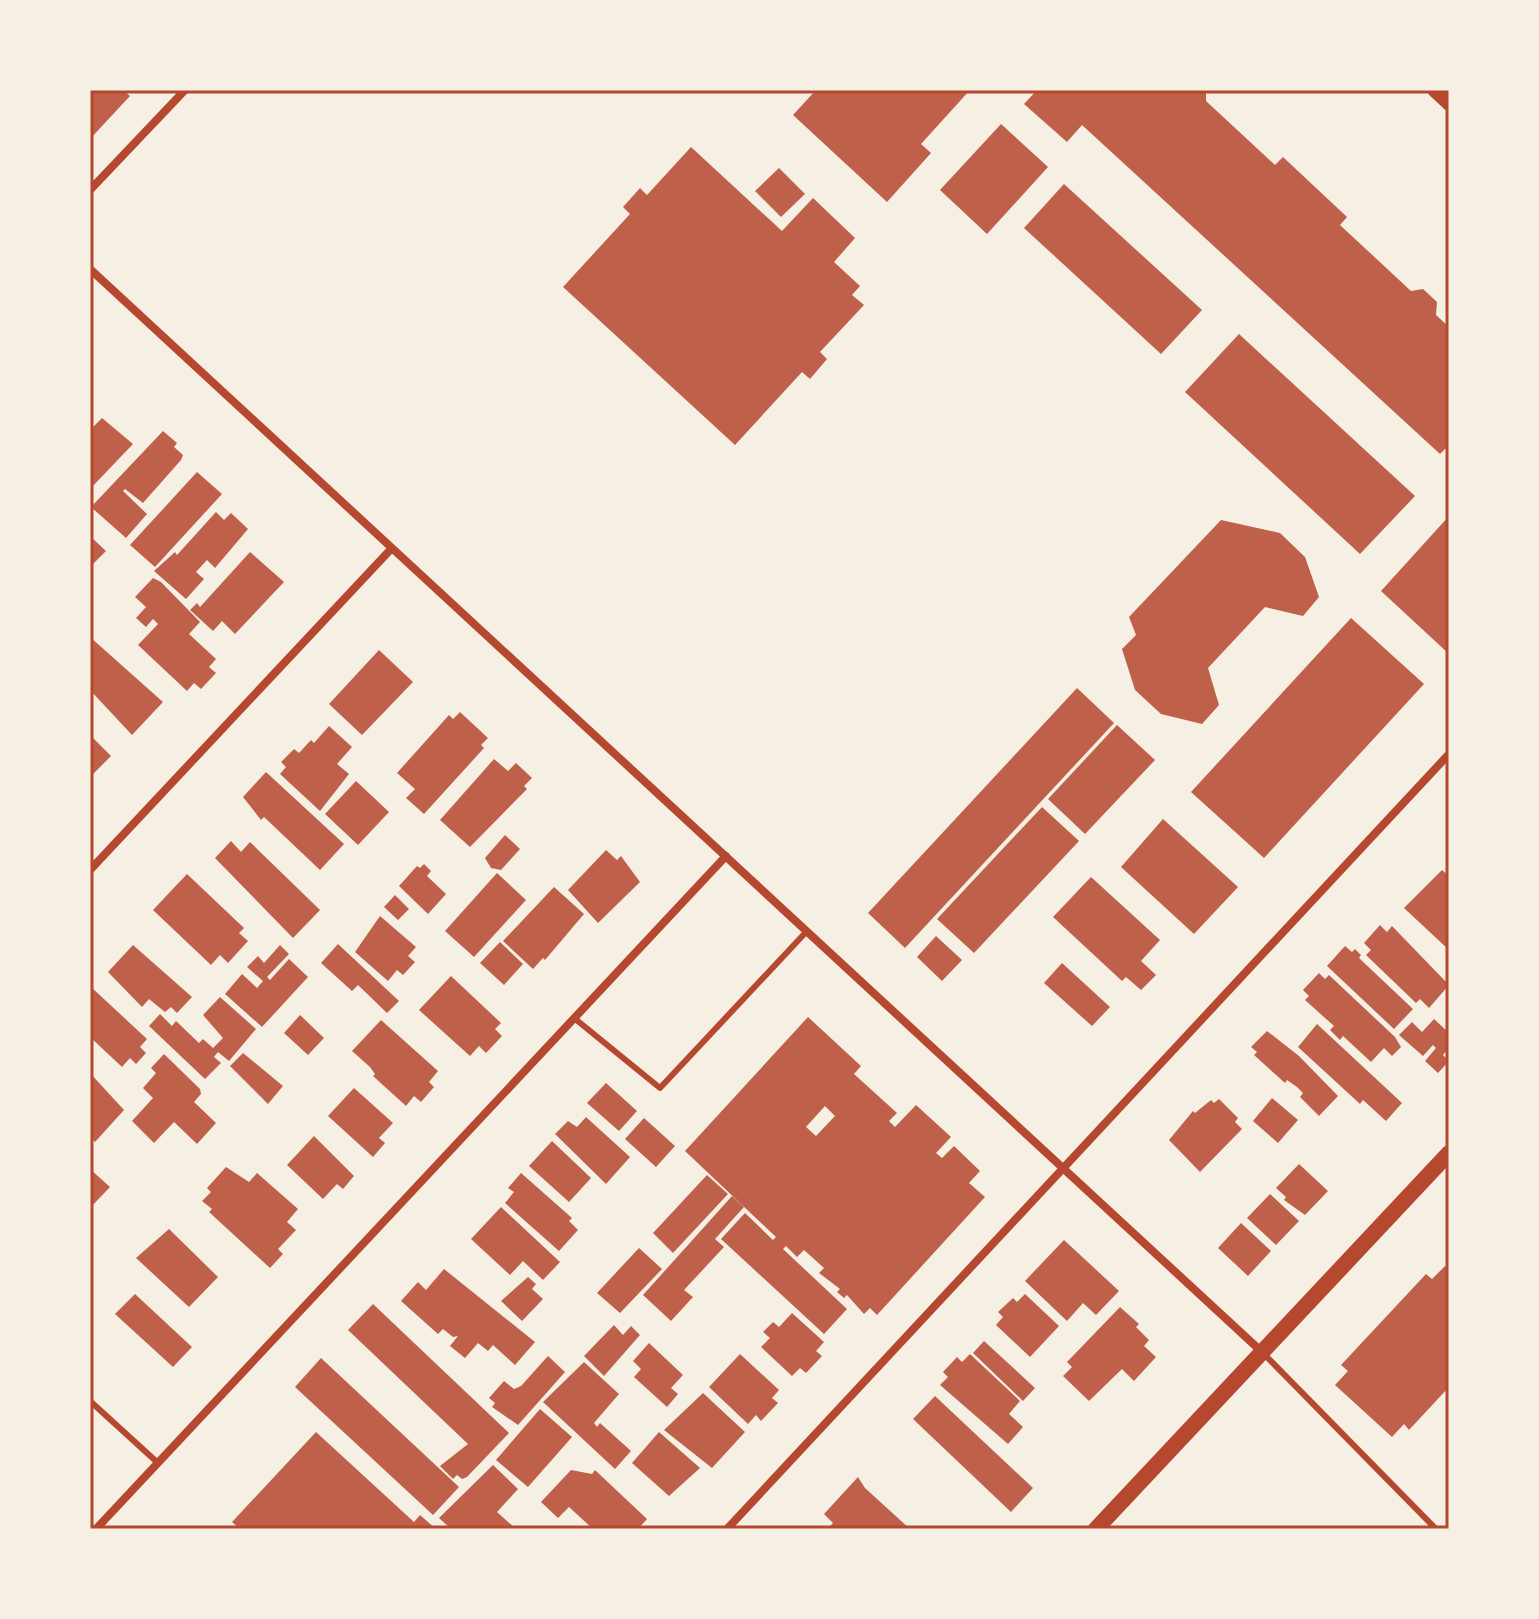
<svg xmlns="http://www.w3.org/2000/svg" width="1539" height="1619" viewBox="0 0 1539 1619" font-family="'Work Sans',sans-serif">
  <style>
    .building { fill: #bf614a; fill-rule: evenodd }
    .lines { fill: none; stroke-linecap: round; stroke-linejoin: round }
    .service { stroke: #b5482f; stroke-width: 6 }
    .minor { stroke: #b5482f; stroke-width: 8 }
    .tertiary { stroke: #b5482f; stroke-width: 14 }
    .secondary { stroke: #b5482f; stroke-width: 16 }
    .neatline { fill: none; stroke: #b5482f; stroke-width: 3 }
  </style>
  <rect width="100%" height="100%" fill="#f6efe4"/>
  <path class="building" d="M90,90H123L130,96L90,139Z
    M816,90H970L921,144L931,153L887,202L793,115Z
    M1037,90H1206V101L1275,165L1283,157L1347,217L1340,225L1411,291L1423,289L1437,302L1436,315L1449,327V445L1440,454L1082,125L1067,142L1024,104Z
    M1001,124L1048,167L987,234L940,190Z
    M691,147L782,231L813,198L855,238L834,262L860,286L852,295L864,305L820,352L827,359L810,379L802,372L735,445L563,287L630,214L623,207L640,188L647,195Z
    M779,168L805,194L781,217L755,191Z
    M1064,184L1202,310L1161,354L1024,228Z
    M1239,334L1415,496L1360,554L1185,392Z
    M102,418L133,444L90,489V430Z
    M163,431L177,443L174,447L183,455L181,460L143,503L125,489L123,491L147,514L126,538L91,507Z
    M197,472L222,494L155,567L130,545Z
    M216,512L224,520L231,513L248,529L215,568L207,560L196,572L204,579L186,599L154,571L175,552L177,555Z
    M1449,516V654L1381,591Z
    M1221,520L1280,533L1305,557L1319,597L1303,616L1265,607L1208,668L1219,705L1202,724L1161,714L1135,690L1122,649L1136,635L1129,617Z
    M90,536L106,551L90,567Z
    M250,552L284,582L235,634L222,621L213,631L190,610L197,603L200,607Z
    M153,578L161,582L200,622L189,634L216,659L209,667L216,673L201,689L194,683L187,691L138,645L158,624L153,619L146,627L136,618L146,607L135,597Z
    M1351,618L1424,684L1264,858L1191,792Z
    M90,637L163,702L132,735L90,690Z
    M379,650L413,682L362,735L329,704Z
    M1077,688L1114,723L905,948L868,913Z
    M460,712L488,738L481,745L484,748L424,814L406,798L415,789L397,773L449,715L453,719Z
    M1117,725L1155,760L1085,834L1048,799Z
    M329,726L352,747L337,764L349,774L320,811L280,774L286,767L281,762L294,749L299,753L311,740L314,743Z
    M90,735L111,756L90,777Z
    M494,759L508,771L516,763L532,778L524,786L527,789L470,847L440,820Z
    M266,772L344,844L320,870L264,817L261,820L243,797Z
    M356,781L389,812L358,845L325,814Z
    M1042,807L1079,841L974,953L937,919Z
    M1163,819L1238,887L1194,934L1121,867Z
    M505,835L520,849L501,870L491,868L485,858Z
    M231,841L241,852L250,842L320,910L293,938L215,858Z
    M606,850L617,860L621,856L640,882L598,923L568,890Z
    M424,864L431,871L427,876L446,894L428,914L399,886L417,866L420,868Z
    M1442,870L1449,876V950L1404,908Z
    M497,873L526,900L474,957L445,931Z
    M187,874L244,928L239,933L248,941L228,963L220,955L211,965L153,910Z
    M1091,877L1160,940L1141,961L1156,975L1141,990L1126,977L1122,981L1053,917Z
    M554,887L584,914L545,960L543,958L533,969L503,941Z
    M395,895L409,909L398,920L384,907Z
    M380,916L416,947L408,956L415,962L403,975L397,970L388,981L355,952Z
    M1380,925L1387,932L1392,926L1449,985L1429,1008L1420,999L1416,1003L1366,955L1371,950L1364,943Z
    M936,936L962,960L942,981L917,957Z
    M500,942L523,964L504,985L480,963Z
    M338,944L399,1001L387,1013L358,985L352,991L321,963Z
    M133,945L192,997L177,1013L171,1007L165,1012L149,999L142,1007L108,972Z
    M280,945L289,954L267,977L270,980L289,959L308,977L262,1027L225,994L242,974L257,988L263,981L247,967L258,956L264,963Z
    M1345,946L1352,952L1355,949L1361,955L1359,958L1413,1009L1394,1029L1327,966Z
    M1062,963L1110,1007L1092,1026L1044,983Z
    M1319,973L1325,979L1329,975L1395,1037L1401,1047L1392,1056L1384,1048L1371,1062L1343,1036L1340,1040L1330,1030L1334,1026L1305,1000L1309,996L1303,990Z
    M451,976L501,1023L495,1029L502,1036L486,1053L479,1046L470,1056L419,1010Z
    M90,986L147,1039L140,1047L146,1053L136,1064L130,1058L122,1067L90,1037Z
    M220,997L256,1029L229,1061L218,1052L214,1057L221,1063L205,1079L149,1026L160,1014L172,1026L176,1021L199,1043L203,1039L213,1048L223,1038L203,1015Z
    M300,1015L324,1038L308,1055L284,1033Z
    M808,1017L861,1066L854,1074L897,1113L889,1121L895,1127L916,1105L951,1137L936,1153L942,1158L954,1146L980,1171L969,1183L985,1197L877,1315L870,1308L864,1314L847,1295L844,1298L837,1292L840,1289L819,1273L824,1268L804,1250L797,1257L786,1246L783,1249L847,1309L824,1334L721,1239L745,1213L773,1240L776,1237L685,1151ZM825,1106L835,1116L816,1136L806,1127Z
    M1434,1019L1449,1033V1048L1443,1055L1449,1061L1438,1073L1425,1061L1436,1048L1433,1045L1423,1056L1399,1035L1412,1022L1422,1032Z
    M381,1020L438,1071L429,1082L434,1087L421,1102L414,1096L406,1106L373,1076L375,1074L370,1067L352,1051Z
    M1317,1024L1402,1103L1386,1121L1363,1100L1360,1104L1298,1047Z
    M1267,1031L1299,1056L1338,1096L1319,1116L1300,1097L1303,1093L1297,1087L1287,1080L1285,1083L1254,1055L1257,1052L1251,1047Z
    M243,1053L283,1086L268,1104L230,1066Z
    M164,1054L200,1089L201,1094L194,1102L216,1123L197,1144L174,1122L154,1143L132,1121L153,1098L143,1088L156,1073L151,1068Z
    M90,1073L124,1110L95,1142L90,1137Z
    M606,1083L637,1111L619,1131L587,1103Z
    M354,1088L393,1123L379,1138L385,1143L373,1157L328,1116Z
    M1272,1098L1298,1120L1278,1143L1253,1121Z
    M1219,1099L1238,1118L1235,1122L1242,1129L1200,1172L1169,1140L1193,1111L1195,1113L1211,1100L1214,1103Z
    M586,1117L630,1157L606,1184L555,1134L568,1121L577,1127Z
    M644,1118L675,1146L656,1167L625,1139Z
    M314,1136L354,1176L343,1189L337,1184L323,1199L287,1165Z
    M552,1141L591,1178L569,1202L529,1166Z
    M1299,1164L1328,1191L1305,1215L1284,1200L1286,1197L1276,1188Z
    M226,1167L249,1182L257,1173L298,1209L287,1222L296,1230L278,1249L283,1254L270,1268L209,1212L212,1209L202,1201L211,1192L207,1188Z
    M90,1169L110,1187L90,1208Z
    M521,1173L572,1218L569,1221L578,1230L559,1251L505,1203L514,1192L508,1188Z
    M707,1175L728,1194L673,1253L653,1233Z
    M1270,1194L1299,1221L1276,1245L1247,1218Z
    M732,1196L744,1207L715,1239L724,1247L684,1290L693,1297L671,1321L643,1295Z
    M501,1207L560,1262L543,1280L523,1261L510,1275L471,1239Z
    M1241,1223L1271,1251L1248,1276L1218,1248Z
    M169,1229L218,1277L189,1307L136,1258Z
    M1064,1240L1119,1291L1096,1315L1083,1303L1067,1321L1025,1281Z
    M639,1248L662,1269L620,1313L597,1293Z
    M1445,1266L1449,1270V1387L1409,1430L1404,1424L1392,1437L1335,1385L1348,1371L1341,1365L1426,1274L1432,1279Z
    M444,1269L535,1342L515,1365L493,1345L488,1351L478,1343L465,1358L450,1346L458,1336L453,1337L443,1329L438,1334L401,1301L418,1282L426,1290Z
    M528,1277L536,1284L532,1289L543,1299L522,1321L501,1301Z
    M135,1294L192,1347L173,1367L115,1314Z
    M1025,1294L1059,1326L1030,1357L996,1325L1003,1317L998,1312L1013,1298L1017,1302Z
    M373,1304L509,1433L467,1477L462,1479L457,1475L453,1479L440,1466L468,1444L348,1330Z
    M1120,1307L1139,1324L1136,1327L1149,1340L1144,1346L1156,1357L1134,1381L1122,1369L1089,1401L1063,1376L1072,1367L1067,1362Z
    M792,1313L824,1342L816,1351L822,1356L806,1373L800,1368L792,1376L761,1347L770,1338L763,1332L773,1322L779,1327Z
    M614,1325L623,1335L631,1326L640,1335L604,1376L584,1356Z
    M984,1341L1035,1388L1023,1401L973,1353Z
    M649,1343L683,1375L671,1388L678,1394L667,1407L634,1377L641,1369L633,1361Z
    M740,1354L779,1390L772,1398L778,1403L761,1421L756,1415L748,1424L709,1387Z
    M970,1354L1020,1401L1009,1414L1023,1427L1008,1444L940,1385L948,1377L943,1372L957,1357L962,1362Z
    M548,1356L565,1372L518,1425L492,1407L495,1403L489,1398L504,1381L514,1389L521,1386Z
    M321,1358L459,1487L433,1515L295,1387Z
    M584,1362L619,1394L594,1423L597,1427L600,1423L631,1451L615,1469L543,1402Z
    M703,1393L745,1432L712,1468L664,1430Z
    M935,1396L1033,1488L1011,1512L913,1419Z
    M540,1409L572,1437L528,1487L496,1460Z
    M316,1432L414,1522L420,1515L436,1529H240L232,1522Z
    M659,1432L700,1468L669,1496L632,1463Z
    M493,1465L518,1489L497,1512L516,1529H451L439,1518Z
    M571,1470L592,1474L595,1470L647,1519L638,1529H593L569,1507L558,1518L541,1502Z
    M858,1477L865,1488L910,1529H827L833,1523L824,1514Z"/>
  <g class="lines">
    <path class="service" d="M574,1018L660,1088L807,931
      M1262,1352L1436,1529
      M90,1401L158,1463"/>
    <path class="minor" d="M90,190L185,90
      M90,269L1262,1352
      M90,870L392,548
      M96,1529L726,856
      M727,1529L1449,754"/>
    <path class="tertiary" d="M1434,90L1449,104"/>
    <path class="secondary" d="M1096,1529L1449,1153"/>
  </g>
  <rect width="1539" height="1619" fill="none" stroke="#f6efe4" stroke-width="184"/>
  <rect x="92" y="92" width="1355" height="1435" class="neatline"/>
</svg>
